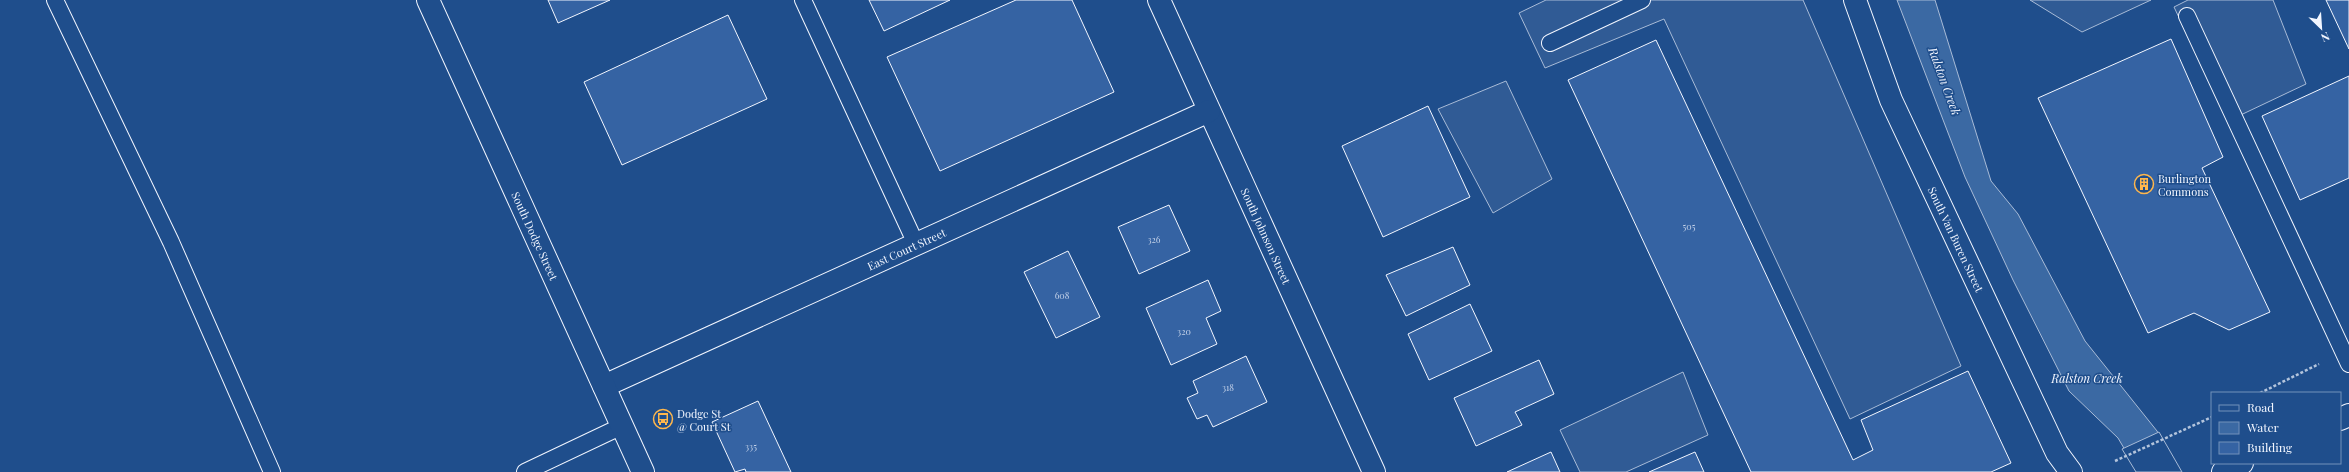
<svg xmlns="http://www.w3.org/2000/svg" width="2349" height="472" viewBox="0 0 2349 472" font-family="'Playfair Display',serif">
  <style>
    .parking { fill: #305b95; stroke: #a8bbd7 }
    .water { fill: #3b69a3; stroke: #a8bbd7 }
    .pier { fill: #1f4e8c; stroke: #a8bbd7 }
    .building { fill: #3563a3; stroke: #f2f6ff }
    .lines { fill: none; stroke-linecap: round; stroke-linejoin: round }
    .service-casing { stroke: #f2f6ff; stroke-width: 18 }
    .minor-casing { stroke: #f2f6ff; stroke-width: 24 }
    .secondary-casing { stroke: #f2f6ff; stroke-width: 24 }
    .primary-casing { stroke: #f2f6ff; stroke-width: 24 }
    .path { stroke: #b3c4dc; stroke-width: 2.5; stroke-dasharray: 3 2; stroke-linecap: butt }
    .service { stroke: #1f4e8c; stroke-width: 16 }
    .minor { stroke: #1f4e8c; stroke-width: 22 }
    .secondary { stroke: #1f4e8c; stroke-width: 22 }
    .primary { stroke: #1f4e8c; stroke-width: 22 }
    .labels { text-anchor: middle; dominant-baseline: central; stroke-width: 3; stroke-linejoin: round; paint-order: stroke }
    .number-label { font-size: 9px; fill: #c3d1e8 }
    .poi-label { font-size: 11px; fill: #f2f6ff; stroke: #1f4e8c; text-anchor: start }
    .street-label { font-size: 11px; fill: #f2f6ff; stroke: #1f4e8c }
    .water-label { font-size: 12px; font-style: italic; fill: #f2f6ff; stroke: #1f4e8c }
  </style>
  <rect width="100%" height="100%" fill="#1f4e8c"/>
  <path class="parking" d="M1546,0H1803L1961,366L1850,419L1664,19L1545,68L1519,13Z
    M2030,0H2151L2082,32Z
    M2188,0H2273L2306,84L2228,121L2174,7Z
    M1506,81L1552,179L1493,213L1438,109Z
    M1683,372L1708,435L1626,472H1580L1560,430Z"/>
  <path class="water" d="M1897,0H1935L1991,181L2018,214L2085,341L2157,431L2180,472H2138L2118,438L2069,391L2013,280L1965,177Z"/>
  <path class="pier" d="M2159,432L2182,472H2136L2122,449Z"/>
  <path class="building" d="M548,0H610L558,23Z
    M869,0H950L884,31Z
    M1016,0H1072L1114,92L940,171L887,57Z
    M2326,0H2349V49Z
    M728,15L767,99L622,165L584,82Z
    M2171,39L2223,157L2202,168L2270,312L2229,330L2194,313L2148,333L2038,98Z
    M1656,40L1853,460L1873,450L1861,420L1968,371L2011,463L1991,472H1751L1568,80Z
    M2349,76V178L2300,200L2262,116Z
    M1428,106L1470,197L1383,237L1342,146Z
    M1169,205L1190,251L1139,274L1118,227Z
    M1453,247L1470,285L1406,316L1386,275Z
    M1068,251L1100,317L1056,338L1024,272Z
    M1208,280L1221,311L1206,318L1217,344L1171,365L1146,308Z
    M1470,304L1492,351L1429,380L1408,334Z
    M1246,356L1267,402L1213,427L1207,415L1197,419L1187,398L1198,393L1193,381Z
    M1539,360L1554,394L1515,412L1522,425L1476,446L1454,398Z
    M758,401L791,472H746L745,469L735,472L712,422Z
    M1551,452L1560,472H1507Z
    M1695,452L1704,472H1649Z"/>
  <g class="lines">
    <g class="service-casing">
      <path id="service" d="M55,0L171,242L272,472
        M803,0L916,244
        M2187,16L2349,364
        M1550,43L1642,0
        M525,472L622,426"/>
    </g>
    <g class="minor-casing">
      <g id="minor">
        <path id="s1" d="M1159,0L1374,472"/>
        <path id="s2" d="M1855,0L1891,100L2057,453L2071,472"/>
        <path id="s3" d="M604,386L1209,111"/>
      </g>
    </g>
    <g class="secondary-casing">
      <g id="secondary">
        <path id="s4" d="M428,0L643,472"/>
      </g>
    </g>
    <g class="primary-casing">
      <path id="primary" d="M2340,419L2349,415
        M2223,472L2242,463"/>
    </g>
    <path class="path" d="M2260,393L2319,364
      M2115,461L2212,417"/>
    <use href="#service" class="service"/>
    <use href="#minor" class="minor"/>
    <use href="#secondary" class="secondary"/>
    <use href="#primary" class="primary"/>
  </g>
  <defs>
    <g id="building-ring" transform="scale(1)"><circle r="9.5" fill="#1f4e8c" stroke="#ffb74d" stroke-width="1.5"/><path d="M-4-6H4V6H1V3H-1V6H-4ZM-2.5-4.3h1.7v1.8h-1.7ZM.8-4.3h1.7v1.8H.8ZM-2.5-1h1.7V.8h-1.7ZM.8-1h1.7V.8H.8Z" fill="#ffb74d"/></g>
    <g id="bus-ring" transform="scale(1)"><circle r="9.5" fill="#1f4e8c" stroke="#ffb74d" stroke-width="1.5"/><path d="M-5-6H5V4H4V6H2V4H-2V6H-4V4H-5ZM-3.5-4V0h7V-4ZM-3.5 1.2v1.5H-2V1.2ZM2 1.2v1.5H3.5V1.2Z" fill="#ffb74d"/></g>
  </defs>
  <g fill-rule="evenodd">
    <use href="#building-ring" x="2144" y="184"/>
    <use href="#bus-ring" x="663" y="419"/>
  </g>
  <g class="labels">
    <g class="number-label">
      <text x="1689" y="226">505</text>
      <text x="1154" y="239">326</text>
      <text x="1062" y="295">608</text>
      <text x="1184" y="331">320</text>
      <text x="1228" y="387">318</text>
      <text x="751" y="446">335</text>
    </g>
    <g class="poi-label">
      <text x="2158" y="178">Burlington<tspan x="2158" dy="13">Commons</tspan></text>
      <text x="677" y="413">Dodge St<tspan x="677" dy="13">@ Court St</tspan></text>
    </g>
    <g class="street-label">
      <text stroke="none"><textPath href="#s4" startOffset="259">South Dodge Street</textPath></text>
      <text stroke="none"><textPath href="#s1" startOffset="259">South Johnson Street</textPath></text>
      <text stroke="none"><textPath href="#s2" startOffset="260">South Van Buren Street</textPath></text>
      <text stroke="none"><textPath href="#s3" startOffset="332">East Court Street</textPath></text>
    </g>
    <g class="water-label">
      <text transform="translate(1945 81) rotate(70)">Ralston Creek</text>
      <text x="2087" y="378">Ralston Creek</text>
    </g>
  </g>
  <rect x="2211" y="392" width="130" height="72" fill="#1f4e8c" stroke="#7391ba"/>
  <rect x="2219" y="405" width="20" height="6" fill="#1f4e8c" stroke="#7391ba"/>
  <text x="2247" y="412" font-size="12" fill="#f2f6ff">Road</text>
  <rect x="2219" y="422" width="20" height="12" fill="#3b69a3" stroke="#7391ba"/>
  <text x="2247" y="432" font-size="12" fill="#f2f6ff">Water</text>
  <rect x="2219" y="442" width="20" height="12" fill="#3563a3" stroke="#7391ba"/>
  <text x="2247" y="452" font-size="12" fill="#f2f6ff">Building</text>
  <g transform="translate(2321 28) rotate(155)" stroke="#1f4e8c" stroke-width="3" paint-order="stroke">
  <path d="M0-3L7 15L0 10L-7 15Z" fill="#f2f6ff"/>
  <text y="-6" font-size="11" font-weight="bold" text-anchor="middle" fill="#f2f6ff">N</text>
  </g>
</svg>
